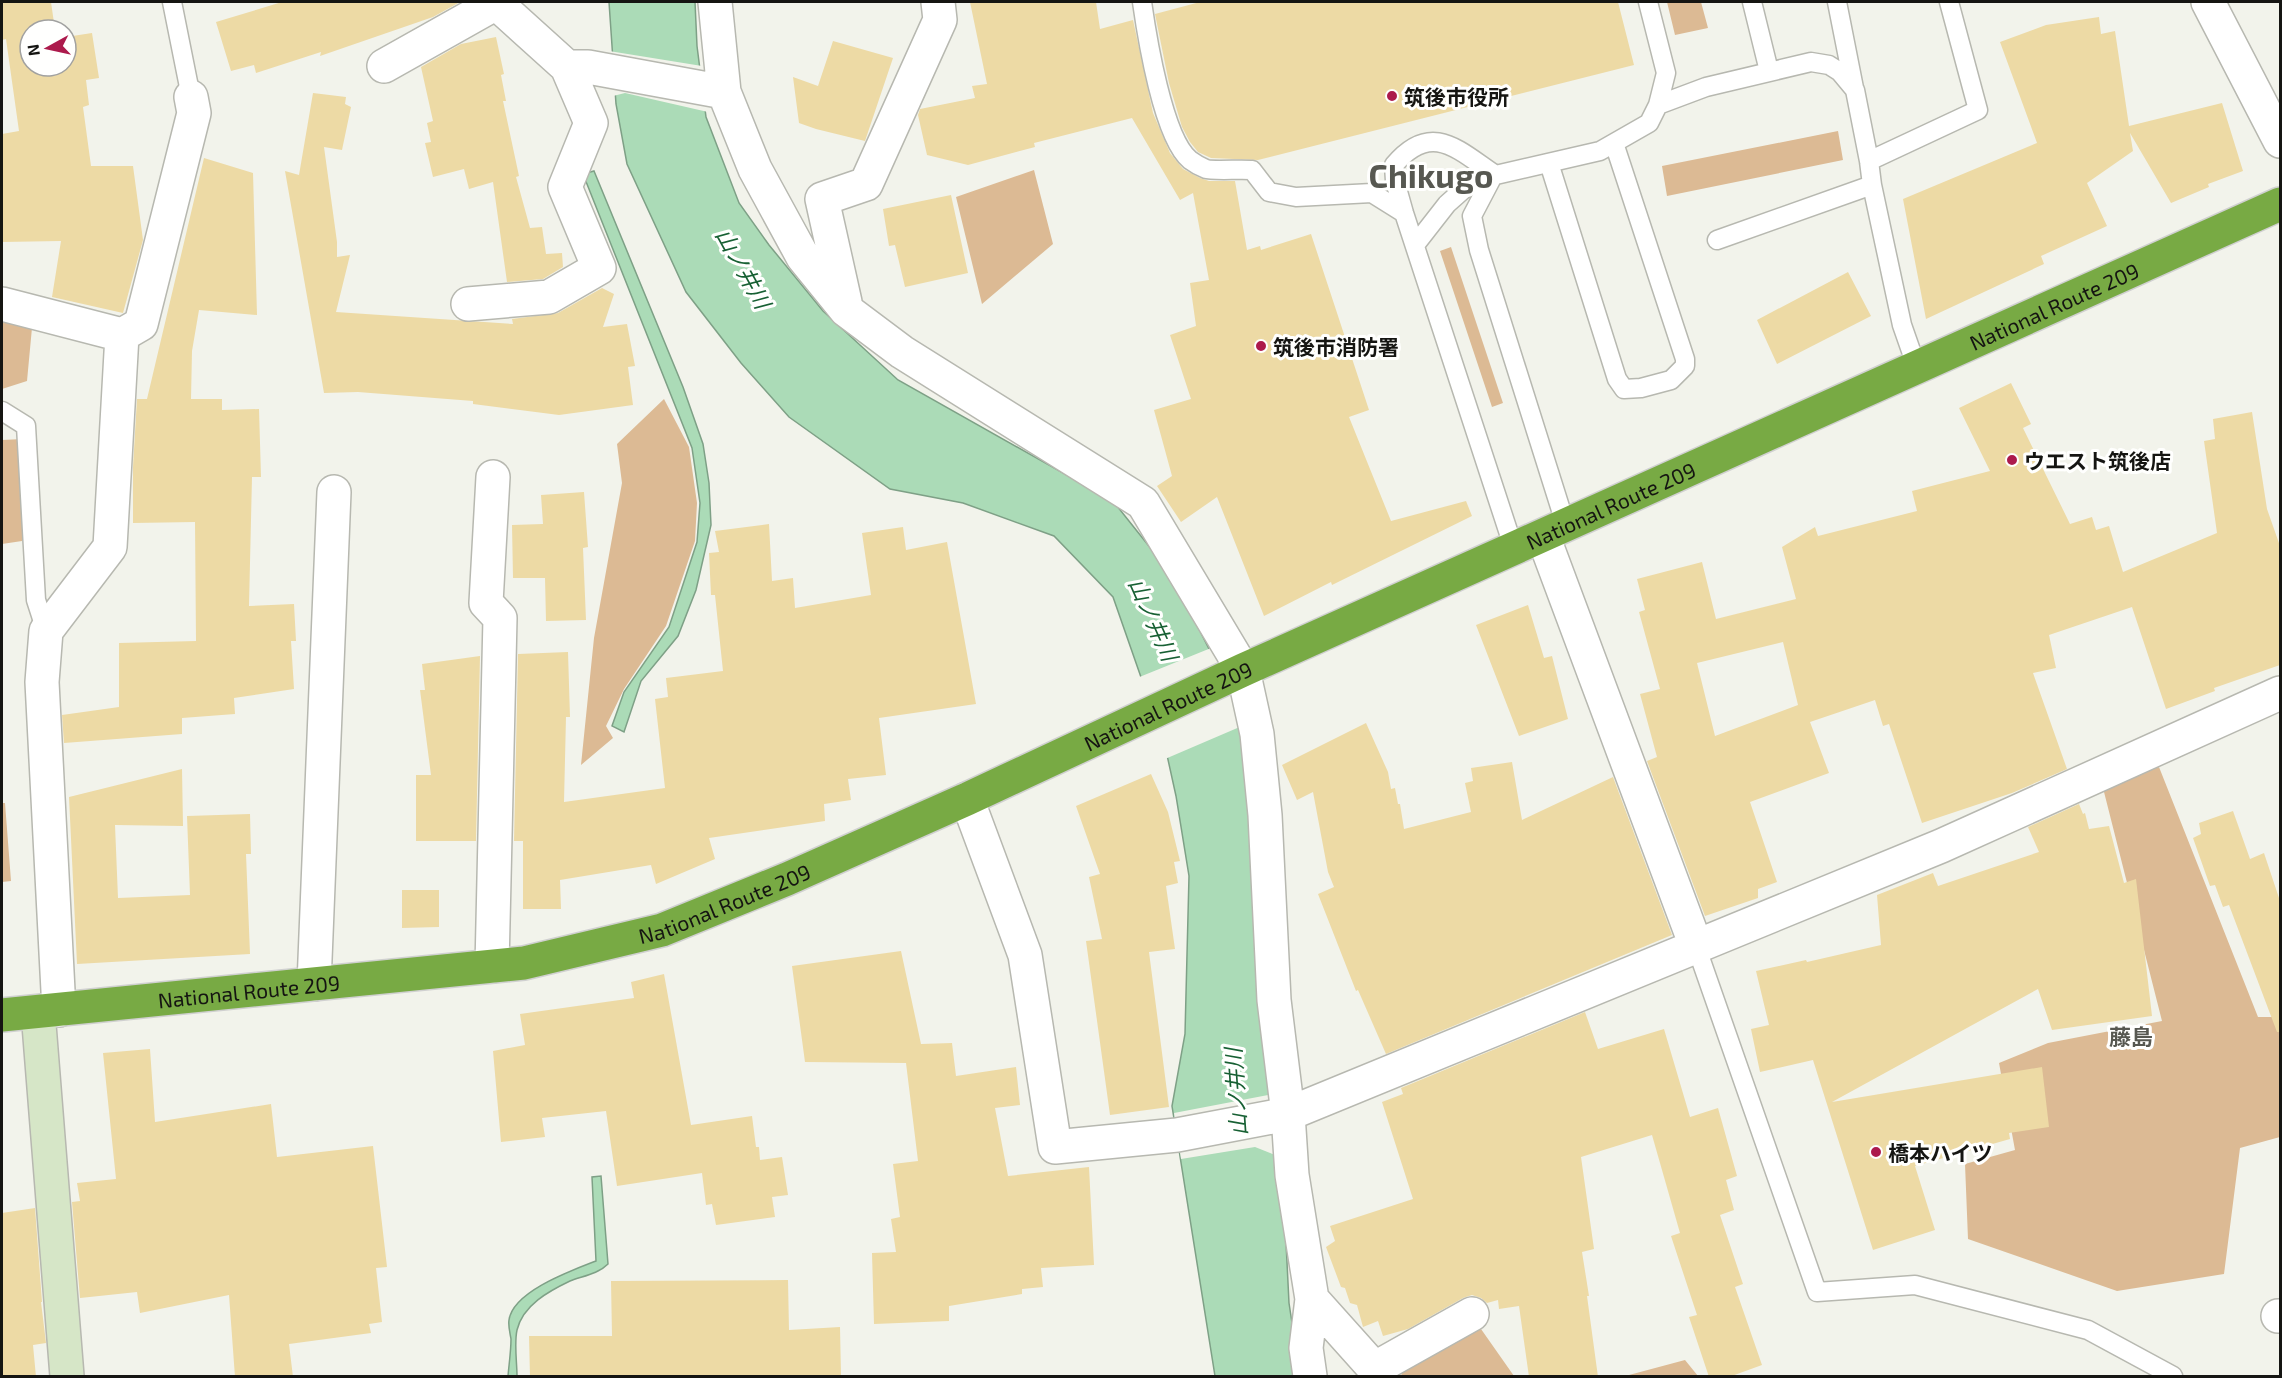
<svg xmlns="http://www.w3.org/2000/svg" width="2282" height="1378" viewBox="0 0 2282 1378" font-family="'Exo 2','Noto Sans JP',sans-serif">
  <style>
    .green { fill: #dcba94 }
    .water { fill: #abdbb7; stroke: #7ea086; stroke-width: 1.5 }
    .pier { fill: #f2f3eb }
    .building { fill: #eddaa5; fill-rule: evenodd }
    .lines { fill: none; stroke-linecap: round; stroke-linejoin: round }
    .lane-casing { stroke: #b7b8b0; stroke-width: 21 }
    .street-casing { stroke: #b7b8b0; stroke-width: 36 }
    .secondary-casing { stroke: #b7b8b0; stroke-width: 36 }
    .highway-casing { stroke: #d0d0d0; stroke-width: 36 }
    .lane { stroke: #fff; stroke-width: 18 }
    .street { stroke: #fff; stroke-width: 33 }
    .secondary { stroke: #d6e6c7; stroke-width: 33 }
    .highway { stroke: #78aa44; stroke-width: 33 }
    .poi-dot { fill: #ac1a4c; stroke: #fffffe; stroke-width: 2 }
    .labels { text-anchor: middle; dominant-baseline: central; stroke-width: 6; stroke-linejoin: round; paint-order: stroke }
    .poi-label { font-size: 21px; font-weight: bold; fill: #151512; stroke: #fffffe; text-anchor: start }
    .street-label { font-size: 21px; fill: #151512; stroke: #fffffe }
    .water-label { font-size: 22px; font-style: italic; fill: #176033; stroke: #fffffe }
    .neighbourhood-label { font-size: 22px; font-weight: bold; fill: #575851; stroke: #fffffe }
    .town-label { font-size: 33px; font-weight: bold; fill: #575851; stroke: #fffffe }
  </style>
  <rect width="100%" height="100%" fill="#f2f3eb"/>
  <path class="green" d="M1667,2H1701L1708,28L1675,35Z
    M1838,131L1843,160L1667,196L1662,166Z
    M1034,170L1053,244L982,304L956,197Z
    M1451,247L1503,403L1492,407L1440,251Z
    M2,308L33,317L27,381L2,389Z
    M664,399L689,447L697,503L695,541L666,626L624,689L606,726L613,738L581,765L594,638L622,483L617,444Z
    M23,439L22,541L2,544V440Z
    M2159,767L2258,1017H2273L2280,1035V1137L2240,1148L2224,1274L2117,1291L1968,1239L1965,1164L2015,1150L1999,1063L2048,1043L2162,1021L2103,788Z
    M2,803H5L11,881L2,882Z
    M1481,1329L1514,1376H1402L1400,1370Z
    M1685,1360L1698,1376H1625L1629,1375Z"/>
  <path class="water" d="M609,2H695L697,46L706,117L739,203L769,245L823,311L898,380L1113,501L1172,575L1211,653L1239,724L1258,852L1282,1161L1289,1303L1300,1376H1215L1172,1106L1185,1034L1189,876L1176,796L1165,746L1113,597L1054,536L963,503L890,489L789,417L741,363L686,292L627,164L616,104Z
    M594,171L683,387L703,444L709,483L711,525L696,590L678,636L641,681L624,732L612,726L624,692L669,627L697,542L700,503L692,448L583,174Z
    M601,1176L608,1264C598,1274 583,1276 570,1281C549,1291 523,1305 517,1330C514,1344 517,1362 517,1376H508C509,1364 511,1351 511,1339C510,1333 508,1326 509,1320C513,1291 573,1270 596,1261L592,1177Z"/>
  <path class="pier" d="M609,51L702,66L708,112L625,93L613,96Z
    M1211,648L1242,726L1165,759L1137,678Z
    M1273,1094L1280,1157L1255,1147L1181,1159L1174,1113Z"/>
  <path class="building" d="M2,2H51L55,30H30V66H66V37L92,33L99,78L86,80L89,105L83,107L91,166H133L143,240L123,313L52,297L61,241L2,242V134L19,131L6,39L2,40Z
    M282,2H460L433,17L320,56L321,52L256,73L254,65L231,71L216,22Z
    M970,2H1096L1100,29L1133,20L1153,113L1170,153L1183,169L1200,178L1209,181H1235L1247,250L1260,246L1261,250L1311,234L1369,410L1349,417L1391,521L1466,501L1472,516L1332,585L1331,582L1264,616L1217,497L1181,522L1157,486L1172,476L1154,410L1191,399L1170,335L1196,326L1190,283L1209,280L1193,193L1180,200L1132,118L1034,143L1035,147L968,165L927,155L918,115L920,109L975,98L972,86L987,84Z
    M1200,2H1618L1634,65L1258,160L1211,158L1198,152L1190,142L1182,127L1169,83L1155,14Z
    M2099,17L2101,34L2115,31L2129,126L2222,103L2243,171L2208,184L2209,187L2171,203L2130,133L2133,151L2087,183L2107,226L2041,256L2044,264L1926,319L1903,199L2037,143L2000,42L2046,25Z
    M496,37L504,74L501,75L506,101H503L519,176L516,177L530,228L542,227L546,254L562,253L563,267L543,279L507,282L493,182L469,189L464,169L433,177L425,143L431,142L427,123L433,121L421,67L461,44Z
    M833,41L893,58L865,141L816,129L799,123L793,77L818,86Z
    M313,93L346,97L345,104L351,107L342,150L324,147L337,242V257L350,255L336,312L513,324L512,319L558,313L602,288L614,294L603,327L627,324L635,366L628,367L633,405L559,415L473,404V401L358,392L324,393L285,171L299,175Z
    M204,158L253,173L257,315L199,310L192,351L191,399H222V410L259,409L261,477H252L249,606L294,604L296,641H291L294,689L234,698L235,714L182,718V734L64,743L62,715L119,707V643L196,641L195,522L133,523V467L137,399H147Z
    M951,195L968,273L905,287L895,245L889,246L883,209Z
    M1848,272L1871,316L1777,364L1757,320Z
    M2011,383L2031,424L2023,428L2070,524L2092,517L2096,530L2109,526L2123,572L2217,533L2204,441L2215,439L2213,419L2252,412L2267,509L2280,546V665L2214,688L2215,691L2166,709L2132,607L2049,635L2056,668L2033,673L2067,769L2012,793L1922,823L1889,724L1883,726L1875,700L1810,722L1829,773L1750,802L1777,882L1758,889V898L1705,916L1647,761L1657,757L1640,694L1660,689L1639,612L1645,610L1637,579L1702,562L1716,619L1796,599L1782,547L1815,527L1818,536L1917,511L1912,491L1990,471L1959,408ZM1783,642L1798,705L1715,736L1697,663Z
    M584,492L588,547L583,548L586,620L546,621L545,578H513L512,525L543,524L541,495Z
    M769,524L772,581L793,578L795,608L871,595L862,533L903,527L906,550L947,542L976,704L879,718L886,775L848,779L851,800L824,804L825,821L709,838L715,859L656,884L651,865L560,880L561,909H523V841H514L518,654L568,652L570,717H566L564,802L665,788L655,699L668,697L666,678L723,671L715,595H711L709,553L719,552L715,531Z
    M1528,605L1544,658L1552,656L1568,719L1519,736L1476,625Z
    M480,656L476,841H416V775H431L420,690H425L422,664Z
    M1366,723L1388,772L1391,789L1395,788L1398,804H1400L1404,829L1471,812L1465,783L1473,781L1471,768L1512,762L1522,820L1613,777L1672,935L1386,1054L1358,990L1356,991L1318,894L1334,887L1328,872L1313,792L1297,800L1282,765Z
    M182,769L183,826L115,825L118,898L190,895L187,816L250,814L251,854H246L250,954L77,964L69,797Z
    M1151,774L1168,812L1180,861L1174,862L1178,883L1166,886L1175,949L1149,952L1169,1107L1110,1115L1086,941L1102,939L1089,877L1100,874L1076,806Z
    M2079,804L2083,814L2085,813L2089,829L2109,826L2124,883L2136,879L2152,1016L2052,1030L2038,989L1832,1102L2042,1067L2049,1127L2009,1133L2010,1139L1915,1166L1935,1230L1873,1250L1813,1060L1760,1072L1751,1029L1769,1025L1756,971L1806,960L1807,962L1881,945L1877,895L1933,873L1938,886L2039,852L2028,827Z
    M2233,811L2250,859L2264,853L2280,901V1032H2277L2229,905L2223,907L2215,885L2210,886L2193,838L2201,834L2199,823Z
    M402,890H439V927L402,928Z
    M901,951L921,1044L952,1043L956,1076L1016,1067L1020,1105L995,1108L1008,1176L1089,1167L1094,1265L1041,1268L1043,1287L1022,1289V1294L949,1306V1321L874,1324L872,1253L896,1252L891,1219L900,1217L893,1164L918,1161L906,1063L805,1062L792,966Z
    M664,974L691,1125L752,1116L756,1147H759L760,1160L782,1157L788,1195L772,1197L775,1217L716,1225L712,1204L706,1205L702,1173L617,1186L606,1111L542,1118L545,1137L501,1142L493,1051L525,1045L520,1014L634,998L631,982Z
    M1585,1012L1598,1049L1664,1029L1690,1117L1718,1108L1737,1176L1726,1180L1734,1210L1720,1215L1743,1284L1735,1287L1762,1365L1729,1377H1709L1689,1317L1697,1315L1671,1236L1680,1233L1652,1135L1581,1157L1594,1249L1582,1252L1589,1296H1587L1598,1377H1529L1519,1306L1499,1309L1498,1300L1487,1303L1481,1298L1472,1295L1463,1298L1408,1329L1383,1336L1378,1321L1363,1327L1357,1305L1350,1303L1345,1288L1341,1287L1326,1247L1335,1241L1330,1226L1413,1199L1382,1102L1403,1094L1401,1088Z
    M150,1049L155,1122L271,1104L277,1157L373,1146L387,1267L376,1268L382,1322L369,1324L371,1333L289,1344L293,1377H235L229,1295L140,1313L137,1292L80,1298L72,1202L80,1201L77,1183L116,1179L103,1053Z
    M35,1208L42,1302H41L46,1343L33,1345L36,1377H2V1213Z
    M788,1280L789,1330L840,1327L841,1376L530,1377L529,1336H612L611,1281Z"/>
  <g class="lines">
    <g class="lane-casing">
      <path id="lane" d="M172,2L191,97
        M1142,2C1147,37 1163,138 1190,160C1194,163 1201,167 1206,169C1212,171 1242,169 1252,170L1269,192L1296,197L1372,193L1404,213
        M1648,2L1666,73L1658,105
        M1752,2L1769,71
        M1837,2L1854,88
        M1869,161L1978,110L1949,2
        M1549,163L1617,379L1624,389L1641,388L1671,380L1685,366V359L1614,143
        M1494,174C1457,149 1431,121 1394,165L1395,181L1404,213L1514,549
        M1494,174L1472,216L1479,250L1566,526
        M1717,240L1872,185
        M1415,245L1447,204L1474,180L1600,151L1649,123L1658,105L1706,87L1811,62L1829,65L1840,72L1855,90L1869,161L1872,185L1902,325L1917,368
        M2,411L26,426L36,600L46,631
        M1696,946L1817,1292L1915,1285L2088,1330L2173,1376"/>
    </g>
    <g class="street-casing">
      <path id="street" d="M495,2L567,67H588L724,92
        M715,2L724,92L755,169L803,257L846,310L902,352L1143,503L1243,670L1257,734L1265,815L1274,1000L1288,1114L1292,1175L1312,1299L1381,1376
        M2208,2L2280,141
        M384,66L496,3
        M845,302L822,199L866,184L940,20L938,2
        M2,304L122,335L110,547L46,631L42,682L59,1010
        M468,304L549,297L599,268L565,187L591,123L567,67
        M122,335L141,324L194,113L191,97
        M1543,536L1696,946
        M967,799L1025,955L1055,1147L1177,1135L1288,1114L1941,846L2280,693
        M492,966L500,618L486,603L493,477
        M314,984L334,492
        M2278,1316H2280
        M1374,1369L1472,1314
        M1310,1376L1306,1348L1312,1299"/>
    </g>
    <g class="secondary-casing">
      <path id="secondary" d="M38,1012L67,1376"/>
    </g>
    <g class="highway-casing">
      <g id="highway">
        <path id="s1" d="M2,1015L524,963L662,930L787,879L967,799L1243,670L2280,204"/>
      </g>
    </g>
    <use href="#lane" class="lane"/>
    <use href="#street" class="street"/>
    <use href="#secondary" class="secondary"/>
    <use href="#highway" class="highway"/>
  </g>
  <g class="poi-dot">
    <circle cx="1392" cy="96" r="6"/>
    <circle cx="1261" cy="346" r="6"/>
    <circle cx="2012" cy="460" r="6"/>
    <circle cx="1876" cy="1152" r="6"/>
  </g>
  <g class="labels">
    <g class="poi-label">
      <text x="1404" y="96">筑後市役所</text>
      <text x="1273" y="346">筑後市消防署</text>
      <text x="2024" y="460">ウエスト筑後店</text>
      <text x="1888" y="1152">橋本ハイツ</text>
    </g>
    <g class="street-label">
      <text stroke="none"><textPath href="#s1" startOffset="2192">National Route 209</textPath></text>
      <text stroke="none"><textPath href="#s1" startOffset="1706">National Route 209</textPath></text>
      <text stroke="none"><textPath href="#s1" startOffset="1220">National Route 209</textPath></text>
      <text stroke="none"><textPath href="#s1" startOffset="734">National Route 209</textPath></text>
      <text stroke="none"><textPath href="#s1" startOffset="248">National Route 209</textPath></text>
    </g>
    <g class="water-label">
      <text transform="translate(744 268) rotate(61)">山ノ井川</text>
      <text transform="translate(1154 619) rotate(66)">山ノ井川</text>
      <text transform="translate(1235 1092) rotate(-94)">山ノ井川</text>
    </g>
    <g class="neighbourhood-label">
      <text x="2131" y="1036">藤島</text>
    </g>
    <g class="town-label">
      <text x="1431" y="175">Chikugo</text>
    </g>
  </g>
  <rect width="2282" height="1378" fill="none" stroke="#151512" stroke-width="6"/>
  <g transform="translate(48 48) rotate(262)"><circle r="28" fill="#fffffe" stroke="#a1a1a0" stroke-width="1.5"/>
  <path d="M0-4.5L10 22L0 15L-10 22Z" fill="#ac1a4c"/>
  <text y="-9" font-size="16" font-weight="bold" text-anchor="middle" fill="#151512">N</text>
  </g>
</svg>
